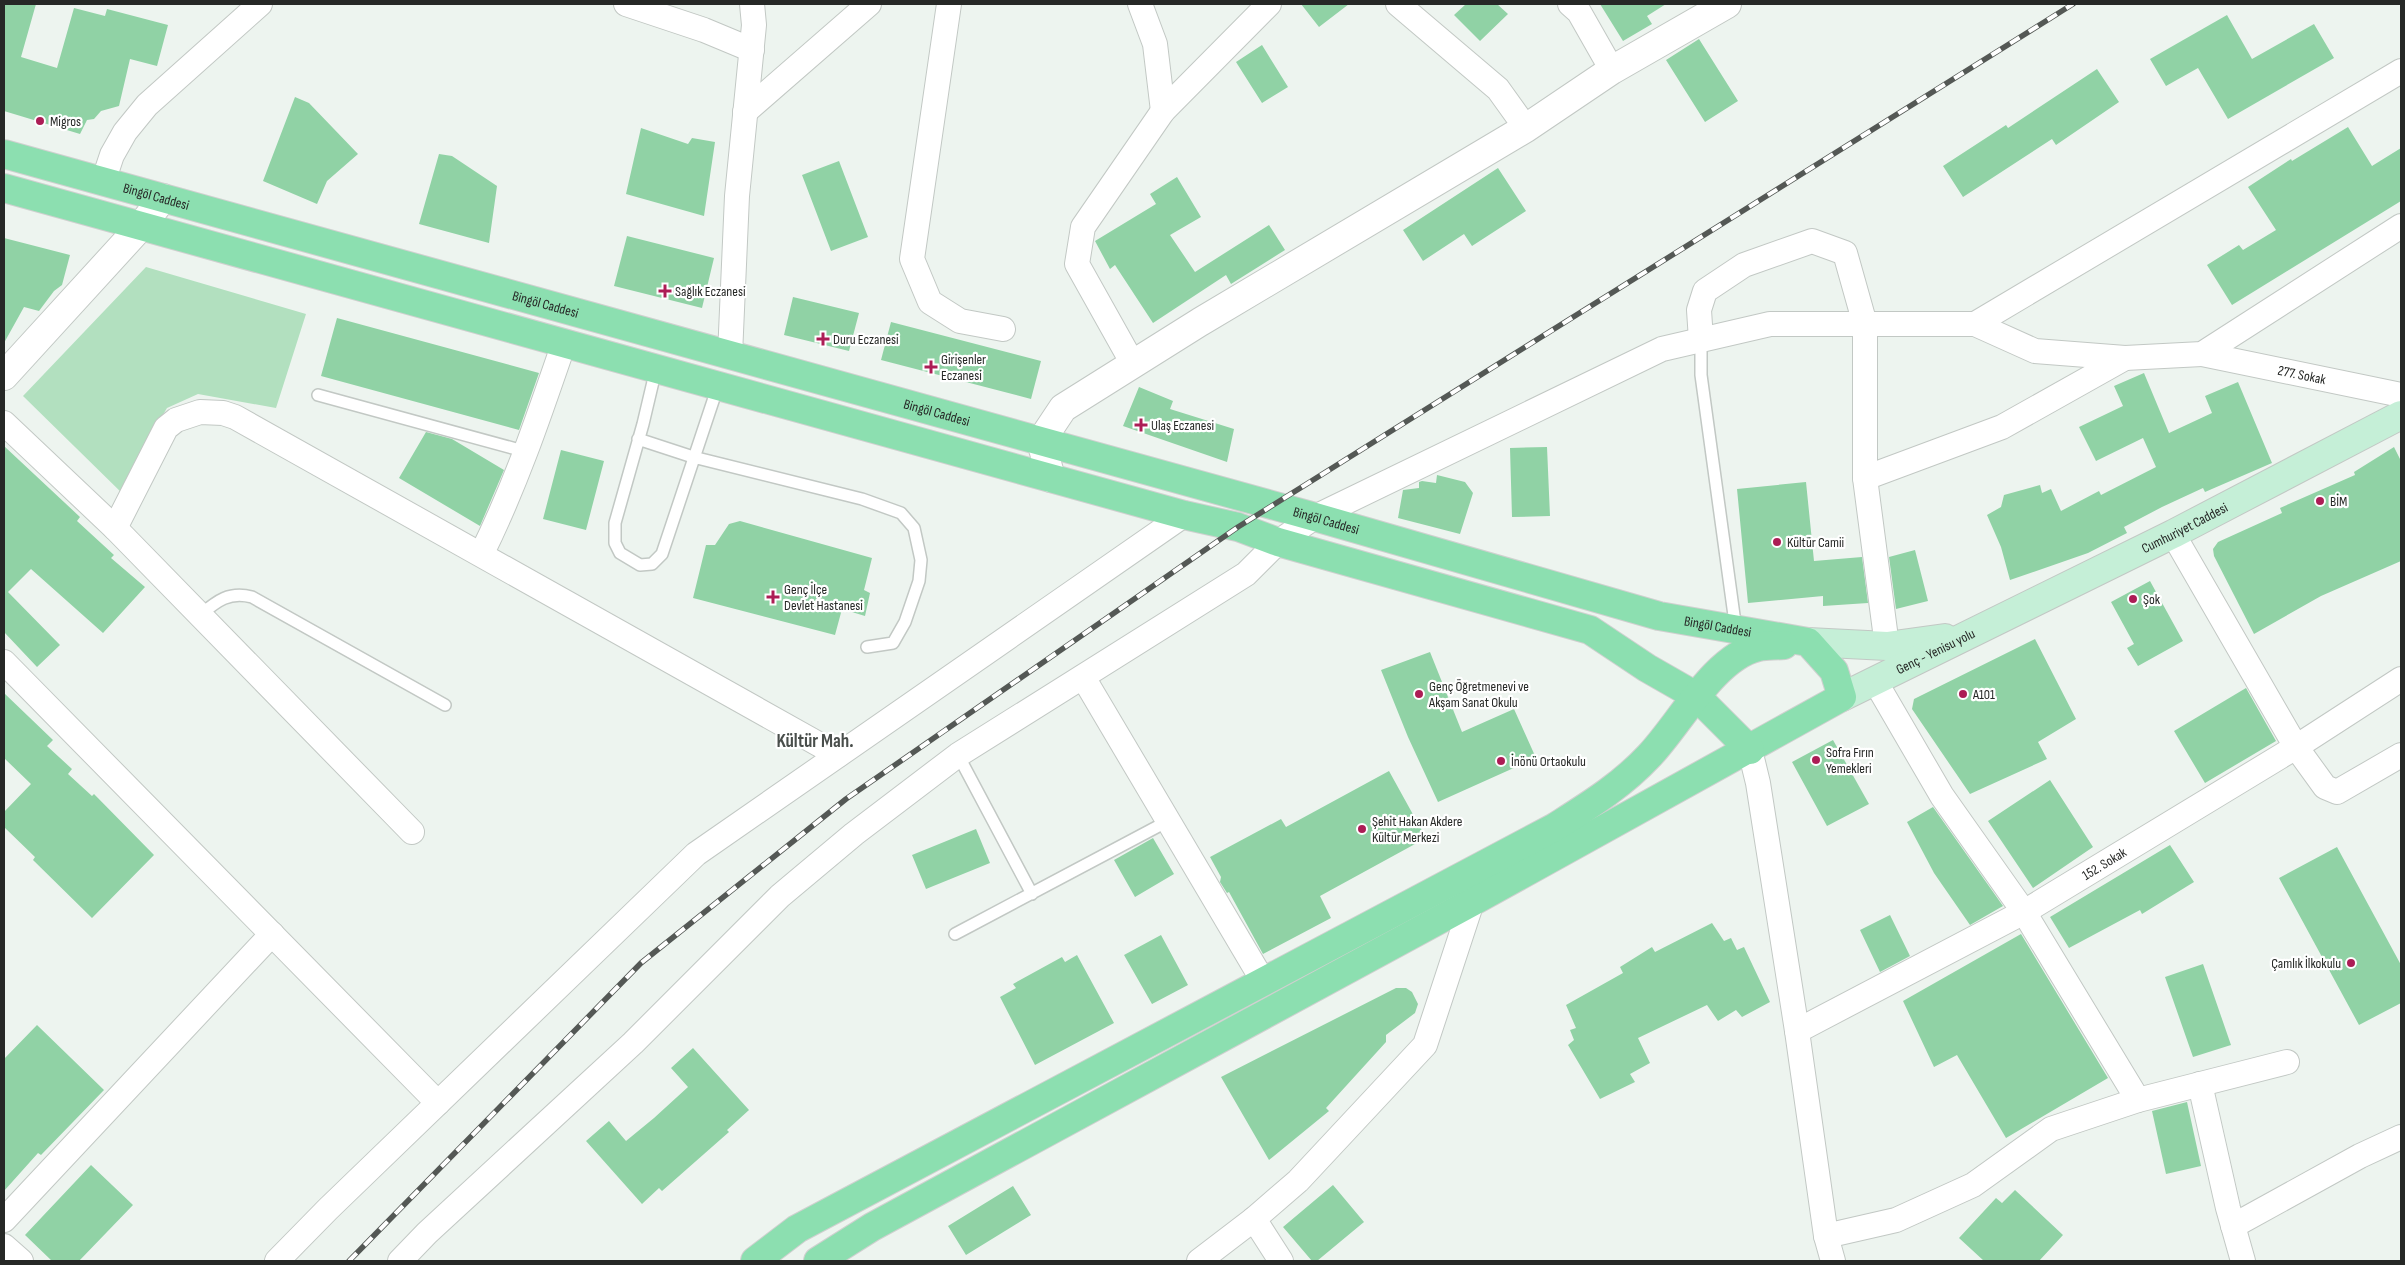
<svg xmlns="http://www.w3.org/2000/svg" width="2405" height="1265" viewBox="0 0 2405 1265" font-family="'Sofia Sans Condensed',sans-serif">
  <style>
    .green { fill: #b2e0bf }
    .building { fill: #90d2a5 }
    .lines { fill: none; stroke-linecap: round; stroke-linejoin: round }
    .service-casing { stroke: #c2c8c4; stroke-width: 14 }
    .minor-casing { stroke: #c2c8c4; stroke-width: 26 }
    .tertiary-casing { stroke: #c2c8c4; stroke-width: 30 }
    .secondary-casing { stroke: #c2c8c4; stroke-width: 30 }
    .primary-casing { stroke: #cfd0cf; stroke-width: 30 }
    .service { stroke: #fff; stroke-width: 11 }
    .minor { stroke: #fff; stroke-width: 24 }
    .tertiary { stroke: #fff; stroke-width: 28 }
    .secondary { stroke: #c5efd7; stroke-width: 28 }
    .primary { stroke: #8cdfb0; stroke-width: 28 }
    .rail-casing { stroke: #545855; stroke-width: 5.5 }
    .rail { stroke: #fff; stroke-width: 4; stroke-dasharray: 11; stroke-linecap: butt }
    .poi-dot { fill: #ac1d55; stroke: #fff; stroke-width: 2 }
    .labels { text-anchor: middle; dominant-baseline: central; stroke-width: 4.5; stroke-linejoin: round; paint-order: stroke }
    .poi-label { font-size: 14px; fill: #262826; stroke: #fff; text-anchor: start }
    .street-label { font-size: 14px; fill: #262826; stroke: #fff }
    .district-label { font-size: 19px; font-weight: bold; fill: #494e4b; stroke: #fff }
  </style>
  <rect width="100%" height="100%" fill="#edf4ef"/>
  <path class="green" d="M146,267L306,314L276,408L198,394L167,408L155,428L127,498L23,396Z"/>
  <path class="building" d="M4,4H36L21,57L57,68L74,8L105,16L107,9L168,25L157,66L130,59L119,106L101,111L94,119L87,120L80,134L4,111Z
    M1301,4H1349L1319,27Z
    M1466,4H1497L1508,14L1480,41L1454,15Z
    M1600,4H1666L1647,16L1652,24L1623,41Z
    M2227,15L2252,59L2314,24L2334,58L2228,119L2198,68L2166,86L2150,59Z
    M1699,39L1738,101L1705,122L1666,60Z
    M1262,45L1288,87L1262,103L1236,62Z
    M2097,69L2119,102L2056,145L2052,139L1963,197L1943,166L2006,125L2008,128Z
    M295,97L309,103L358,154L327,181L317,204L263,181Z
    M2348,127L2372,166L2401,148V201L2232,305L2207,265L2239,245L2243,250L2276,230L2248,187L2291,159L2292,161Z
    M641,128L688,144L692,138L715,142L704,216L626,194Z
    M439,154L452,156L497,186L489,243L419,224Z
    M839,161L868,237L831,251L802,175Z
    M1498,168L1526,211L1472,246L1464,234L1423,261L1403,230Z
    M1177,177L1201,217L1170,235L1195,272L1269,225L1285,250L1231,284L1226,275L1153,323L1115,265L1110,269L1095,241L1156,204L1150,194Z
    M627,236L714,258L702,308L614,286Z
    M4,238L70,255L62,285L54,291L39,311L24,307L4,343Z
    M793,297L859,313L849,351L784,335Z
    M337,318L539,373L519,430L321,376Z
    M891,322L1041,361L1031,399L881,360Z
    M2144,373L2169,433L2212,413L2205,396L2238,382L2272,463L2205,492L2203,488L2162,507L2124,527L2127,533L2088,553L2010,580L2001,547L1987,515L2001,507L2004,495L2040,485L2042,493L2051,489L2061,511L2099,491L2101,495L2156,467L2143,438L2096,461L2079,427L2123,406L2114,386Z
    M1139,387L1173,401L1170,409L1234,429L1227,462L1123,426Z
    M426,432L452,439L504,470L480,526L399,478Z
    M4,446L80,517L77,521L114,555L111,558L145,587L103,633L31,569L8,592L60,645L37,667L4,632Z
    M1547,447L1550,516L1512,517L1510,448Z
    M2394,447L2401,461V561L2321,596L2254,634L2214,556L2213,549L2218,542L2282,513L2280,508L2355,475L2354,472Z
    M561,450L604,461L586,530L543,519Z
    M1437,475L1465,482L1473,493L1460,534L1398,518L1403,490L1419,488V482L1422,481L1436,483Z
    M1806,482L1814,561L1862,557L1868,603L1823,606V596L1748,603L1737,489Z
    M740,521L872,558L864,590L870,593L865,616L842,609L835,635L693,598L706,545H715L729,524Z
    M1915,550L1928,601L1896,609L1889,557Z
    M2150,581L2183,641L2138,666L2127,648L2134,644L2111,602Z
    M2035,639L2076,719L2038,742L2047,759L1970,794L1912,709L1914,699Z
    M1430,652L1462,732L1514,709L1536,758L1438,802L1408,737L1381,670Z
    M2246,688L2276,741L2205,783L2174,731Z
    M4,693L53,740L47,746L72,769L68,774L92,796L94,794L154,855L92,918L33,860L35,857L4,827V812L31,784L4,758Z
    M1833,740L1869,804L1827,826L1792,762Z
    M1389,771L1426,838L1320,896L1331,918L1263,954L1229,892L1227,893L1220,882L1221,877L1210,857L1281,819L1286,827Z
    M2050,780L2093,847L2033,888L1988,821Z
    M1933,807L2003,906L1970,925L1934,873L1907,822Z
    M976,829L990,863L926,889L912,855Z
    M1153,838L1174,874L1135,897L1114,860Z
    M2170,845L2194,882L2142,914L2140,910L2069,948L2050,917Z
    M2337,847L2401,965V1003L2359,1025L2279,878Z
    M1890,915L1910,956L1880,972L1860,930Z
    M1712,923L1724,941L1731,938L1737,950L1744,947L1770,1002L1742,1017L1736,1010L1718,1021L1707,1005L1638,1038L1650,1063L1630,1074L1635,1082L1600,1099L1568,1045L1574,1040L1570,1030L1576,1028L1566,1005L1623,973L1620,967L1652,947L1655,952Z
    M2021,934L2108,1078L2006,1138L1957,1055L1934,1067L1903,1001Z
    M1161,935L1188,985L1152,1004L1124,955Z
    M1077,955L1114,1023L1035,1065L1000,997L1016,988L1013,984L1062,957L1065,962Z
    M2203,964L2231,1045L2193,1057L2165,977Z
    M1396,988H1406L1412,992L1418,1004L1415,1013L1386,1035V1042L1326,1108L1329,1111L1269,1160L1221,1077Z
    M37,1025L104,1090L41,1155L38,1153L4,1191V1059Z
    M693,1048L749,1110L727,1130L729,1132L662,1191L659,1188L642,1204L586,1141L609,1121L626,1141L654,1118L688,1087L671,1068Z
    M2187,1102L2201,1166L2166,1174L2152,1111Z
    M91,1165L133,1205L79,1261H52L25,1235Z
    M1333,1185L1364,1222L1317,1261H1312L1283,1227Z
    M1013,1186L1031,1215L966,1255L948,1226Z
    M2015,1190L2063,1235L2039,1261H1984L1959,1238L1996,1198L2002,1203Z"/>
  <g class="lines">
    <g class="service-casing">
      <path id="service" d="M1701,340V375L1736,630
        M656,369L643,424L615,523V543L620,553L640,565L652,564L662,554L718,386
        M318,395L527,452
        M638,439L693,457L862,499L901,513L914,528L921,560L919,581L905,622L893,643L867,647
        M200,615C217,601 229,591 252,597L445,705
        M958,755L1032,894
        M955,934L1168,821"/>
    </g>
    <g class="minor-casing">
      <g id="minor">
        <path d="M626,4L704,30L752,50"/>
        <path d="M949,4L912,259L930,302L960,321L1003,329"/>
        <path d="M1140,4L1155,44L1163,111"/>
        <path d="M1398,4L1498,89L1526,128"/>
        <path d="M1570,4L1579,12L1612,70"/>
        <path d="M745,112L869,4"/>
        <path d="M103,182L112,155L125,132L147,105L260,4"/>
        <path d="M1975,324L2401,71"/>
        <path d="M1701,340L1699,310L1705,291L1744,265L1812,241L1845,253L1865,324V478L1887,646"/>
        <path id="s1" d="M2202,354L2401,395"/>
        <path d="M730,355L737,196L754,25L752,4"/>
        <path d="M1133,364L1077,264L1083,227L1163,111L1269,4"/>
        <path d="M4,423L115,528L412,832"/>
        <path d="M1865,478L2002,427L2125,358"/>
        <path d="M115,528L166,428L176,420L200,412L223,413L235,417L838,755"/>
        <path d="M2173,534L2296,747L2325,787L2337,792L2401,755"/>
        <path d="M482,553C516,484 539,416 564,343"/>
        <path d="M4,662L438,1103"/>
        <path d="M1083,677L1263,981"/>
        <path d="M1875,681L1942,796L2024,912L2138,1100"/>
        <path d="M1750,750L1758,783L1797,1031L1826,1236L1833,1261"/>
        <path id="s2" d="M1797,1031L2024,912L2296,747L2401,679"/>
        <path d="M2200,1084L2228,1208L2243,1261"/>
        <path d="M1254,1219L1281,1261"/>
        <path d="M4,1220L272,934"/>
        <path d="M2233,1226L2360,1156L2401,1137"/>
        <path d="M1826,1236L1896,1220L1973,1185L2051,1129L2138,1100L2287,1062"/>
        <path d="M4,1246L21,1261"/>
        <path d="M277,1261L328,1209L696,854L1184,515"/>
        <path d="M400,1261L427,1233L633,1043L780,896L854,834L958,755L1246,574L1278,542L1315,517L1662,349L1770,324H1975L2035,351L2125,358L2202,354L2401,226"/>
        <path d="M1199,1261L1254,1219L1298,1181L1425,1045L1472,902"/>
      </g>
    </g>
    <g class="tertiary-casing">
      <path id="tertiary" d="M4,376L141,226L163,198
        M1051,478L1041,441L1063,408L1200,322L1526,128L1612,70L1727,4"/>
    </g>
    <g class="secondary-casing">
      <g id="secondary">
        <path d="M1808,642L1887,646L1945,638"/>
        <path id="s3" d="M1842,697L2173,534L2401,415"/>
      </g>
    </g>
    <g class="primary-casing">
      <g id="primary">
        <path id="s4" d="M4,154L1315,517L1659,616L1808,642L1834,671L1842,697L1472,902L872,1227L818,1261"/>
        <path d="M4,188L1184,515L1238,527L1278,542L1590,630L1647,668L1696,696L1750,750"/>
        <path d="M755,1261L797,1229L1555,827C1588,806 1621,786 1649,756C1679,725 1714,657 1758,647C1766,645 1776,646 1784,645"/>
      </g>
    </g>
    <use href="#service" class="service"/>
    <use href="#minor" class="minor"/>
    <use href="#tertiary" class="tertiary"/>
    <use href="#secondary" class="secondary"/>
    <use href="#primary" class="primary"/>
    <g class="rail-casing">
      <path id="rail" d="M349,1261L641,963L846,799L1238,527L2073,4"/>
    </g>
    <use href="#rail" class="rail"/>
  </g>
  <g class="poi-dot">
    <circle cx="40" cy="121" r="5"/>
    <path d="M662.5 283.5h5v5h5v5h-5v5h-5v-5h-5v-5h5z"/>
    <path d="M820.5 331.5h5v5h5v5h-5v5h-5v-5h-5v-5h5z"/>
    <path d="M928.5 359.5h5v5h5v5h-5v5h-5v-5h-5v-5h5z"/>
    <path d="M1138.5 417.5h5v5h5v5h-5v5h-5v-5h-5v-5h5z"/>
    <circle cx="2320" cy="501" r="5"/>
    <circle cx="1777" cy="542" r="5"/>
    <path d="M770.5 589.5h5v5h5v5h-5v5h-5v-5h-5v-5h5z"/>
    <circle cx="2133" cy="599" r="5"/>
    <circle cx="1419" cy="694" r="5"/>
    <circle cx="1963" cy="694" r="5"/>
    <circle cx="1816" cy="760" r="5"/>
    <circle cx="1501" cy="761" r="5"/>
    <circle cx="1362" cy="829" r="5"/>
    <circle cx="2351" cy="963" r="5"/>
  </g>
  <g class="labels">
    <g class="poi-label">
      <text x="50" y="121">Migros</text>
      <text x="675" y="291">Sağlık Eczanesi</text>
      <text x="833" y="339">Duru Eczanesi</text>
      <text x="941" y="359">Girişenler<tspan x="941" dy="16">Eczanesi</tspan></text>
      <text x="1151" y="425">Ulaş Eczanesi</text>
      <text x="2330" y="501">BİM</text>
      <text x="1787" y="542">Kültür Camii</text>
      <text x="784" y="589">Genç İlçe<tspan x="784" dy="16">Devlet Hastanesi</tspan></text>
      <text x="2143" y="599">Şok</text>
      <text x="1429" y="686">Genç Öğretmenevi ve<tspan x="1429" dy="16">Akşam Sanat Okulu</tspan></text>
      <text x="1973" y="694">A101</text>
      <text x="1826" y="752">Sofra Fırın<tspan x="1826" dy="16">Yemekleri</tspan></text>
      <text x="1511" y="761">İnönü Ortaokulu</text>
      <text x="1372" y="821">Şehit Hakan Akdere<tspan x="1372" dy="16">Kültür Merkezi</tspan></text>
      <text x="2341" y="963" text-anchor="end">Çamlık İlkokulu</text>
    </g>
    <g class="street-label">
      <text stroke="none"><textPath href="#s4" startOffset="158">Bingöl Caddesi</textPath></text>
      <text stroke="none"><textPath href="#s4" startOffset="562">Bingöl Caddesi</textPath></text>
      <text stroke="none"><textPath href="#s1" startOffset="102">277. Sokak</textPath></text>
      <text stroke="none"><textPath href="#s4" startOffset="968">Bingöl Caddesi</textPath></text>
      <text stroke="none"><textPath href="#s4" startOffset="1372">Bingöl Caddesi</textPath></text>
      <text stroke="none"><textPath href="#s3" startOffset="382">Cumhuriyet Caddesi</textPath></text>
      <text stroke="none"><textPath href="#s4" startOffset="1778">Bingöl Caddesi</textPath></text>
      <text stroke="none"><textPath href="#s3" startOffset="104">Genç - Yenisu yolu</textPath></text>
      <text stroke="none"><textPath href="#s2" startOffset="350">152. Sokak</textPath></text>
    </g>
    <g class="district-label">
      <text x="815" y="741">Kültür Mah.</text>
    </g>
  </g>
  <rect width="2405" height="1265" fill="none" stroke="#262826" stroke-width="10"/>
</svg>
